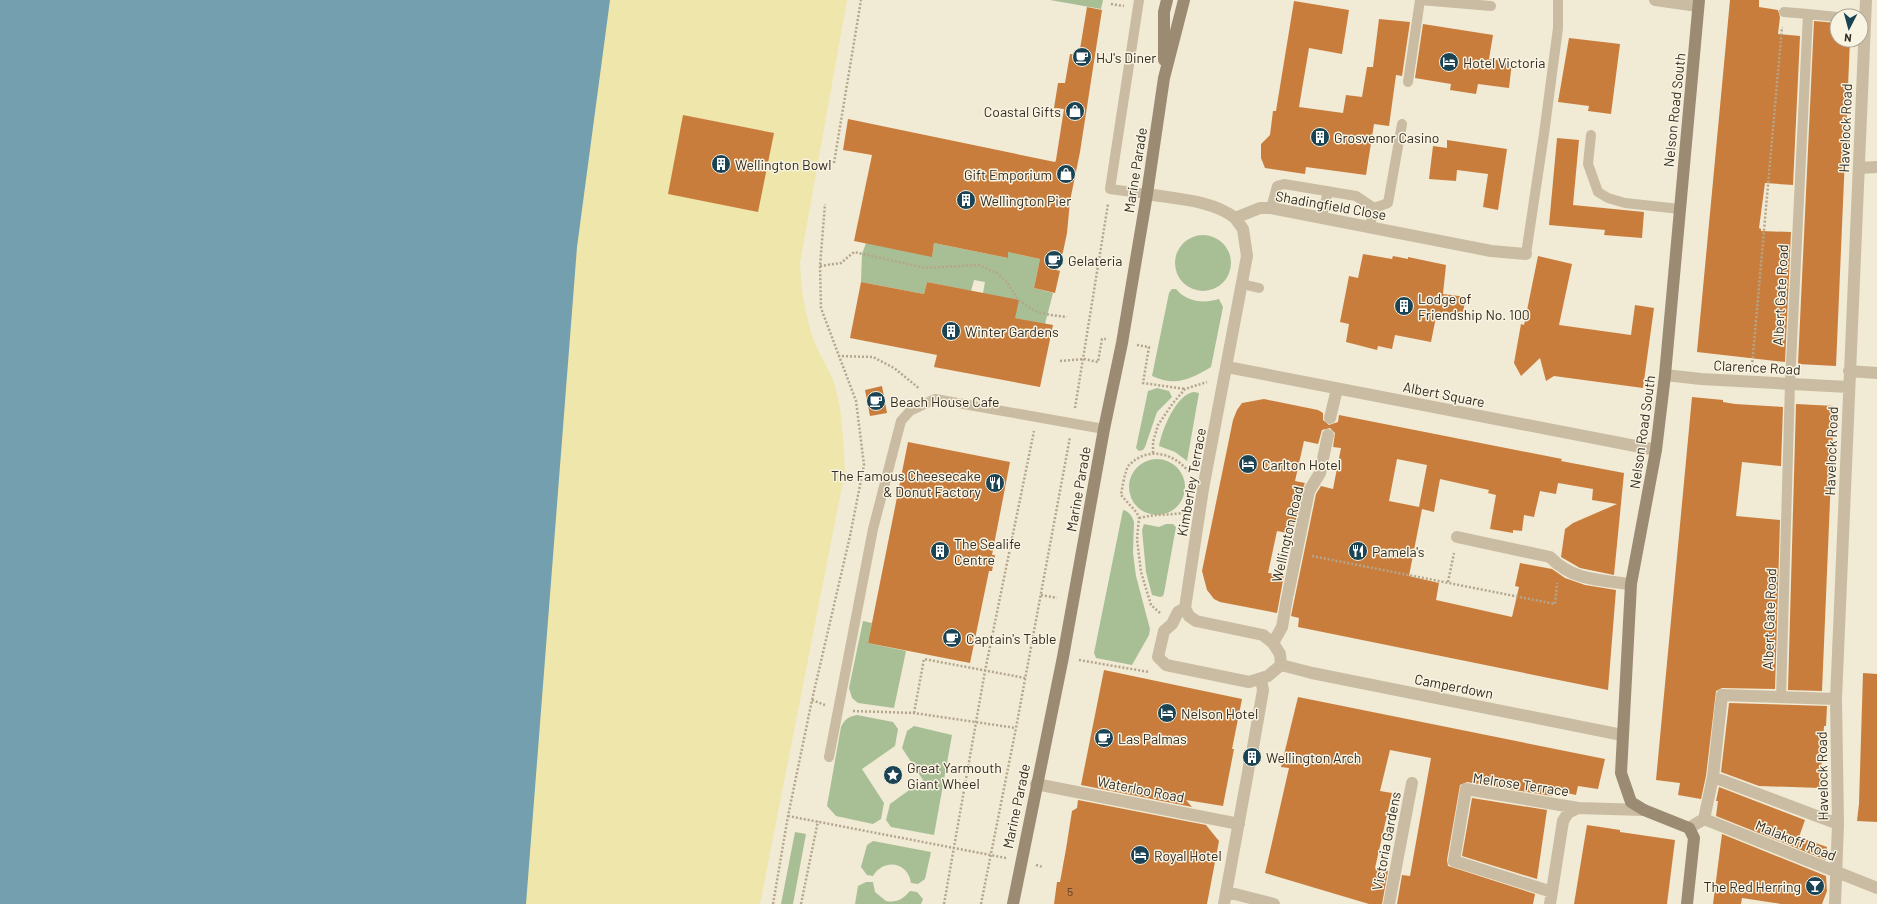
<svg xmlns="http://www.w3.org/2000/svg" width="1877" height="904" viewBox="0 0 1877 904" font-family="Barlow,sans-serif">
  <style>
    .green { fill: #a8bf96 }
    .sand { fill: #eee6aa }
    .water { fill: #749fae }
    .building { fill: #c97d3c; fill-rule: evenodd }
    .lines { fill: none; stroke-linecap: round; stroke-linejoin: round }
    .path { stroke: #b4a68c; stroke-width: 2.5; stroke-dasharray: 2 2; stroke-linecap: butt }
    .lane { stroke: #c9bca2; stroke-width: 10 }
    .street { stroke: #c9bca2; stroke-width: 12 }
    .secondary { stroke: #9c8b73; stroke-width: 12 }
    .labels { text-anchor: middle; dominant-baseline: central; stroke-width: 3; stroke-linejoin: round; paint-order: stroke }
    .number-label { font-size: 12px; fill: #58402a }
    .poi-label { font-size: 14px; fill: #332c24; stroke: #f9f3e1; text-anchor: start }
    .street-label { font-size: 14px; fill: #332c24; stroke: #f9f3e1 }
  </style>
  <rect width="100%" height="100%" fill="#f1ead5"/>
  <path class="green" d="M1050,0H1103L1101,9Z
    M1175 263a28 28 0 1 1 56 0a28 28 0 1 1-56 0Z
    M866,243L932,256L934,243L1008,258V252L1040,259L1034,288L1053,293L1045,324L1015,318L983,293L985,282L974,280L971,291L927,282L924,294L861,282L862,254Z
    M1172,289H1176C1187,302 1203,304 1219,299L1223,307L1211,367C1191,379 1176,387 1152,376L1169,293Z
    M1157,388L1169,391L1172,397L1157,412L1145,447L1143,450L1139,451L1136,448L1148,391Z
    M1194,392L1199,393L1187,461L1175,452L1159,446C1162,430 1176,394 1194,392Z
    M1129 487a28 28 0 1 1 56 0a28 28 0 1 1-56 0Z
    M1123,510C1129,511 1132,516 1134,522L1133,553L1136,576L1150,629L1149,635L1132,665L1096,658L1094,653Z
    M1144,524L1159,527L1166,524H1173L1176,527L1164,593L1163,596L1160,597L1152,595L1146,572L1142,530Z
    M863,621L872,623L868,643L906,651L894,708L858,703L852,698L849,688Z
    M857,715L893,722L898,729L895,746L862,769L884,803L881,819L873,824L836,816L827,806L841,727C845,719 848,717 857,715Z
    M914,726L952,735L934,835L891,827L886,820L890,804L923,780L902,748L907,731Z
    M795,832L806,834L793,904H781Z
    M873,841L931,852L925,879L918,884L911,883C908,862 884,858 873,876L867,875L861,867L867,845Z
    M866,882H873L875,892L886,901C897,903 903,899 910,891L917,892L923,899L921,904H855L858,886Z"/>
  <path class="sand" d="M465,0H847L800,263C801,290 805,315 814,341C820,356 830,370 835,386C843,413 843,442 845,471L760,904H277Z"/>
  <path class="water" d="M0,0H610L577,247L526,904H0Z"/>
  <path class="building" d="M1730,0H1759V7L1778,10L1780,17L1778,34L1800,36L1793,185L1765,183L1759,228L1761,229V231L1791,232L1785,362L1697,352Z
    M1294,1L1349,10L1342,54L1309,48L1299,107L1343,113L1346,95L1362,97L1367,67H1373L1379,19L1410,22L1402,76L1396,75L1389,126L1374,124L1366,175L1306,167L1305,174L1265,168L1261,158V144L1270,135L1273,111H1276Z
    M1087,7L1102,10L1080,152L1070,201L1067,233L1063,252L1056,270L1060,271L1055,293L1034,288L1040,259L1008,252V258L934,243L932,257L854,241L872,155L843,150L848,119L1055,162L1056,160L1064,109L1054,108L1058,83H1065L1070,54L1079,55Z
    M1814,21L1837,23V40H1850L1836,366L1798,364Z
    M1423,24L1493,35L1489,59L1512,62L1509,88L1478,84L1476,94L1450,90L1451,84L1415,78Z
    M1569,38L1620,44L1611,114L1588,111L1589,106L1558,102Z
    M683,115L774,133L758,212L668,194Z
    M1557,138L1579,140L1573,205L1644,212L1642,238L1604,235L1605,230L1549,225Z
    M1447,140L1507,149L1498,210L1483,207L1488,174L1457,170L1456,181L1429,179L1433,146L1447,148Z
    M1363,254L1392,259L1393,256L1408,259V257L1446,265L1443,294L1466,297L1462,317L1437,312L1431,342L1395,335L1392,349L1378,346L1377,350L1346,342L1349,324L1340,322L1349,276L1358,278Z
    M1538,256L1572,264L1559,325L1631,335L1635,305L1654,308L1643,388L1554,376L1546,381L1540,358L1521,376L1514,363L1521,324L1524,325Z
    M861,282L924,294L927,282L1019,300L1015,318L1053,325L1040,387L934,367L937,355L850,338Z
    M882,386L887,413L870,416L865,390Z
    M1692,397L1723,400V402L1735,404L1783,407L1781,466L1742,462L1736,516L1780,520L1775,689L1722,688L1716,691L1706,776L1701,799L1678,795L1680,783L1656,780Z
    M1264,399L1318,410L1323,413V420L1329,425L1338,422L1339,415L1562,459L1561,461L1624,473L1614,575L1580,568L1561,557L1565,529L1573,523L1617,504L1592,500L1593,489L1558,483L1556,494L1540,491L1534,517L1524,515L1522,531L1513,530V533L1490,529L1496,495L1488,493L1489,490L1440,479L1434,512L1422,509L1409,576L1439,583L1436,600L1512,617L1519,587L1515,586L1520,563L1552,569L1565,578L1585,585L1616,590L1608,690L1298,627L1299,618L1291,616L1316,494L1321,486L1333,489L1341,448L1333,447L1335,433L1330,428L1322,430L1318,444L1304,441L1295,481L1305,483L1302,490L1293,534L1277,531L1268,573L1284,575L1277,613L1220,602L1214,599L1207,590L1202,571L1233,420L1237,410L1242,403ZM1397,459L1427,465L1419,507L1389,501Z
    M1796,404L1834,406L1822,691L1788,690Z
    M908,442L1010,462L992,555H995L992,571H989L970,663L868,643Z
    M1104,670L1242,699L1232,749H1234L1223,806L1186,800L1192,807L1081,785Z
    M1863,673L1877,674V822L1857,821L1859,804Z
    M1298,697L1605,759L1598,789L1578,786L1576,795L1553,790L1552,796L1467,782L1460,785L1447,860L1448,866L1535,894L1533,904H1397L1402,875L1410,876L1431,758L1390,750L1380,791L1392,793L1375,868L1388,871L1382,904H1369L1265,873L1289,768L1281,767Z
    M1729,703L1827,706L1826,726H1824L1820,788L1759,786L1721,772Z
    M1719,787L1805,820L1799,837L1827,847L1826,860L1716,816L1718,801H1716Z
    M1472,798L1547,810L1537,879L1462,856Z
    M1078,800L1206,825L1219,841L1207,904H1054L1057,882H1060L1066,849L1072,811L1077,808Z
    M1587,825L1620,830V832L1675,840L1667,904H1574Z
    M1722,834L1826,876L1827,891L1822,904H1781L1742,898L1741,904H1713Z"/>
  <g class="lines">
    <path class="path" d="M1111,4L1124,6
      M834,163L861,0
      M820,266L841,263L854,252L925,268L979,265L997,273L1007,282L1018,300L1035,311L1050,315L1067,317
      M1137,345L1149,347L1143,383L1185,389
      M838,356L873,357L894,368L920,389
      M1060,361L1084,359L1098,362L1102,339H1106
      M1752,366L1782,27
      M1075,408L1108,204
      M1153,453V442L1158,425L1173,403L1185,389L1207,382
      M1139,518C1154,514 1168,515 1183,513
      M1312,556L1555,604L1557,583
      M1448,582L1454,553
      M1041,595L1057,598
      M1160,613L1151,605L1141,572L1137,539L1139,518L1137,513L1121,495C1122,489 1125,470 1129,465C1148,446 1174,453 1189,472
      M1079,660L1149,672
      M812,700L825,705
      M853,711L914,713L1016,728
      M914,713L924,659L1025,678
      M788,816L1006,858
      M1036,865L1043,867
      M773,904L788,816L812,700L850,536L864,465L856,401L821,308L820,266L825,204
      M801,904L818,821
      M944,904L985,671L1034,431
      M981,904L1016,728L1070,437"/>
    <path class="lane" d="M1139,0L1110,189L1147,194
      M1420,0L1491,6
      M1784,12L1808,14
      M1408,82L1420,0
      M1591,135L1588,164L1598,192L1608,198L1625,203L1680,209
      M1271,208L1277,186L1284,184L1356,196L1374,208
      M1322,217L1328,191
      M1370,226L1374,208L1388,203L1402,124
      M1526,254L1544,134L1558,28V0
      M1242,284L1259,288
      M1781,697L1790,384L1808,14L1837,17
      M829,757L873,529L901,421L910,411L935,399L1104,429"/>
    <path class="street" d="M1655,0L1698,6
      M1859,168L1877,167
      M1147,194C1175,199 1213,200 1235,218L1260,208H1271L1491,251L1526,254
      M1227,367L1656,450
      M1849,371L1877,373
      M1665,375L1701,379L1848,387
      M1330,418L1337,389
      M1457,537L1550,557C1573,581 1600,580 1631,584
      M1288,594L1309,491L1320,473L1328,435
      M1185,608L1178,612L1172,624L1164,631L1158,657L1166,665L1249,682L1268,676L1281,665L1280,654L1273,643L1263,635L1196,621L1189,616L1185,608L1203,489L1247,256L1243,229L1235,218
      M1273,643L1282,627L1287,598
      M1281,665L1312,673L1622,735
      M1252,753L1263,690L1261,679
      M1713,777L1838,824
      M1036,784L1239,824
      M1704,819L1877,888
      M1689,828L1704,819L1713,777L1722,695L1836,699
      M1227,892L1274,904
      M1552,892L1454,861L1466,789L1578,808
      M1224,904L1250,761
      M1389,904L1412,783
      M1550,904L1563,821L1568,813L1578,808L1644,810
      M1835,904L1838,824L1836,699L1866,0"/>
    <path class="secondary" d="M1164,60V12L1167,0
      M1013,904L1063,657L1104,429L1122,343L1147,194L1164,78L1184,0
      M1687,904L1694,838L1689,828L1644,810L1631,802L1621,773L1631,584L1656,450L1665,375L1699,0"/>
  </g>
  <defs>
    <g id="cafe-disc" transform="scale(1)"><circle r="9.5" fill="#1a4354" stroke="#f9f3e1"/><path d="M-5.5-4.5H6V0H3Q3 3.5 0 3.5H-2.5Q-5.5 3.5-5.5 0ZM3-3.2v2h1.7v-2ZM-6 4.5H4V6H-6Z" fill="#fff"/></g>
    <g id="hotel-disc" transform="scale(1)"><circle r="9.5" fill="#1a4354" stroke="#f9f3e1"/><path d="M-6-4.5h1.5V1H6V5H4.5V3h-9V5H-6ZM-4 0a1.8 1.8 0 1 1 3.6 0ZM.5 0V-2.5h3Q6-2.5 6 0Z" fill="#fff"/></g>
    <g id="shop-disc" transform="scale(1)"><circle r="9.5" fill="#1a4354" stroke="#f9f3e1"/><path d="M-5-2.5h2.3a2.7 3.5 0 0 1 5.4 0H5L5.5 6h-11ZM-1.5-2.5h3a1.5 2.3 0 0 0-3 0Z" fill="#fff"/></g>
    <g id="building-disc" transform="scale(1)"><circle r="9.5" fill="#1a4354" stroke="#f9f3e1"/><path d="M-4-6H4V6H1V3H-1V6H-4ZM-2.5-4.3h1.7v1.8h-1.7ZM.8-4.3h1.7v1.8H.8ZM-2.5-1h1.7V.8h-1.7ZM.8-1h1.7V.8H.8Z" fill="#fff"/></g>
    <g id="restaurant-disc" transform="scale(1)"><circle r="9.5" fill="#1a4354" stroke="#f9f3e1"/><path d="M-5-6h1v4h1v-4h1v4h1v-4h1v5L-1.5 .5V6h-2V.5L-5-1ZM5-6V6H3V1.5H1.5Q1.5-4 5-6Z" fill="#fff"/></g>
    <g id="sight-disc" transform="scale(1)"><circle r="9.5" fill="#1a4354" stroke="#f9f3e1"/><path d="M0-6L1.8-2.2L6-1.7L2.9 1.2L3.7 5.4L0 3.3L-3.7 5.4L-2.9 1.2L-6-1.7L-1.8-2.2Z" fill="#fff"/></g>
    <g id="bar-disc" transform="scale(1)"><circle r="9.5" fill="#1a4354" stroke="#f9f3e1"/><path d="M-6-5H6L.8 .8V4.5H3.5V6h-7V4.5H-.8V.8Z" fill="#fff"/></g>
  </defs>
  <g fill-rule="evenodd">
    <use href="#cafe-disc" x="1082" y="57"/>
    <use href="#hotel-disc" x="1449" y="62"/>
    <use href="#shop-disc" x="1075" y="111"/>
    <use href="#building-disc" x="1320" y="137"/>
    <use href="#building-disc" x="721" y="164"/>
    <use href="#shop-disc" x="1066" y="174"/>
    <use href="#building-disc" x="966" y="200"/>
    <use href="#cafe-disc" x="1054" y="260"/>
    <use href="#building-disc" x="1404" y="306"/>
    <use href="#building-disc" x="951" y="331"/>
    <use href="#cafe-disc" x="876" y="401"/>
    <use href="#hotel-disc" x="1248" y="464"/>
    <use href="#restaurant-disc" x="995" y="483"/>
    <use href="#building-disc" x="940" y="551"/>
    <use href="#restaurant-disc" x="1358" y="551"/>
    <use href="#cafe-disc" x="952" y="638"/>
    <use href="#hotel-disc" x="1167" y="713"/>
    <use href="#cafe-disc" x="1104" y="738"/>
    <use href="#building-disc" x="1252" y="757"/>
    <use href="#sight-disc" x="893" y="775"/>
    <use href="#hotel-disc" x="1140" y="855"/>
    <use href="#bar-disc" x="1815" y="886"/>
  </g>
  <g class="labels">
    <g class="number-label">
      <text x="1070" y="891">5</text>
    </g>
    <g class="poi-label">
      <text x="1096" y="57">HJ's Diner</text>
      <text x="1463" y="62">Hotel Victoria</text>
      <text x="1061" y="111" text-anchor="end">Coastal Gifts</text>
      <text x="1334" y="137">Grosvenor Casino</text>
      <text x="735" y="164">Wellington Bowl</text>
      <text x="1052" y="174" text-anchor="end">Gift Emporium</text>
      <text x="980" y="200">Wellington Pier</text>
      <text x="1068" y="260">Gelateria</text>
      <text x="1418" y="298">Lodge of<tspan x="1418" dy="16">Friendship No. 100</tspan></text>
      <text x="965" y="331">Winter Gardens</text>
      <text x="890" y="401">Beach House Cafe</text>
      <text x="1262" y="464">Carlton Hotel</text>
      <text x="981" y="475" text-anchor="end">The Famous Cheesecake<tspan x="981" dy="16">&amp; Donut Factory</tspan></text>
      <text x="954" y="543">The Sealife<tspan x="954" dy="16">Centre</tspan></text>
      <text x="1372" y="551">Pamela's</text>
      <text x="966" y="638">Captain's Table</text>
      <text x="1181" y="713">Nelson Hotel</text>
      <text x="1118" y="738">Las Palmas</text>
      <text x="1266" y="757">Wellington Arch</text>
      <text x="907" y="767">Great Yarmouth<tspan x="907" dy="16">Giant Wheel</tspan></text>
      <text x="1154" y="855">Royal Hotel</text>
      <text x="1801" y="886" text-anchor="end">The Red Herring</text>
    </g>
    <g class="street-label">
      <text transform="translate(1674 110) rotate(-84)">Nelson Road South</text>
      <text transform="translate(1845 128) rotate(-88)">Havelock Road</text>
      <text transform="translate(1135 170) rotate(-81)">Marine Parade</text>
      <text transform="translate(1331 205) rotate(10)">Shadingfield Close</text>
      <text transform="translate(1780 295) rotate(-87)">Albert Gate Road</text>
      <text transform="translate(1757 367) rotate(3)">Clarence Road</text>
      <text transform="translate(1444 394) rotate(11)">Albert Square</text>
      <text transform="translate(1642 432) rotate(-82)">Nelson Road South</text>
      <text transform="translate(1831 451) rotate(-88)">Havelock Road</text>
      <text transform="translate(1191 482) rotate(-80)">Kimberley Terrace</text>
      <text transform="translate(1078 489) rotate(-80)">Marine Parade</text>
      <text transform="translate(1287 534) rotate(-77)">Wellington Road</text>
      <text transform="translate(1769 619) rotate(-88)">Albert Gate Road</text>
      <text transform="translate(1454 686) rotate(11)">Camperdown</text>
      <text transform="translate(1822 776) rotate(-91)">Havelock Road</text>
      <text transform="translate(1521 784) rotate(8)">Melrose Terrace</text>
      <text transform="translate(1141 789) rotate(11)">Waterloo Road</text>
      <text transform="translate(1016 806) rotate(-78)">Marine Parade</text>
      <text transform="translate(1796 840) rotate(22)">Malakoff Road</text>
      <text transform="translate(1386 841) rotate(-79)">Victoria Gardens</text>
    </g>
  </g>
  <g transform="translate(1849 28) rotate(186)"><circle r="19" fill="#f9f3e1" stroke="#aaa395"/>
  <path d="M0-3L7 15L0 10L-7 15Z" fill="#1a4354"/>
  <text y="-6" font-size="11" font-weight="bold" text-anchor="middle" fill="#332c24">N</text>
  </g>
</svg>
